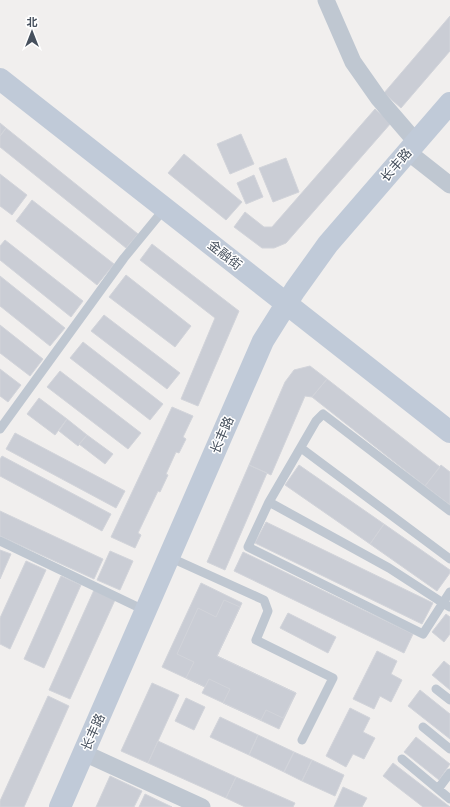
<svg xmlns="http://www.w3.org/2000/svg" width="450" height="807" viewBox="0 0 450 807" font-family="'DM Sans','Noto Sans SC',sans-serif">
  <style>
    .building { fill: #cacdd5; stroke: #d2d4da }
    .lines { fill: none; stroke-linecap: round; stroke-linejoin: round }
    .lane { stroke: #bfc7d1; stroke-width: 9 }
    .street { stroke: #bfc7d1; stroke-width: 17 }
    .secondary { stroke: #c0cad8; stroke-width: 22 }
    .labels { text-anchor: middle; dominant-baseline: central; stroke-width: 3; stroke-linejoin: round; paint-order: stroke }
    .street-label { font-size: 13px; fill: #46505d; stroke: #fff }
  </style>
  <rect width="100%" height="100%" fill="#f1efee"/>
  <path class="building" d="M450,16V51L401,108L384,93Z
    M375,109L391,123L286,243L274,248H262L234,227L245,212L264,227H272Z
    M0,123L6,128L0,136Z
    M6,128L138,234L126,248L0,147V136Z
    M241,134L254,164L230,174L217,144Z
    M184,154L242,202L226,220L168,173Z
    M286,158L299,192L273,202L259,168Z
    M0,174L27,195L12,215L0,206Z
    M254,175L263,197L246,204L237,183Z
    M32,200L114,264L97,285L16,221Z
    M5,240L83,301L71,317L0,260V246Z
    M152,244L239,311L198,406L181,399L215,318L140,260Z
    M126,275L191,326L175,347L109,297Z
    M0,276L65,328L50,346L0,306Z
    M104,315L180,373L167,389L91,331Z
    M0,325L43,359L30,376L0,353Z
    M83,342L163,404L150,420L70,358Z
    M310,366L327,379L312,397L305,396L271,475L249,465L285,382L294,370Z
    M0,369L21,385L8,402L0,396Z
    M60,371L141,433L128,449L47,387Z
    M327,379L440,467L425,486L312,397Z
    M39,398L67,419L55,435L27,414Z
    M172,407L193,416L183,437L186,439L179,453L176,452L166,474L168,475L160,492L158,491L138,533L141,535L135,548L111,537Z
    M67,419L87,435L78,446L59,431Z
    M15,433L125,491L116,508L6,449Z
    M87,435L113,454L105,464L79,444Z
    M2,456L111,514L102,531L0,476V459Z
    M249,465L267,473L225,570L207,562Z
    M299,465L384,524L370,544L285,485Z
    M441,465L450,472V505L425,486Z
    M0,511L103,559L94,579L0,536Z
    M266,522L433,603L422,624L255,543Z
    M384,524L450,570V573L437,591L370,544Z
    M0,550L11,554L0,579Z
    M110,551L133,561L120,590L97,580Z
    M243,552L413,634L404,653L234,571Z
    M26,561L46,570L10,649L0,644V618Z
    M61,576L81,585L44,668L24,659Z
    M201,583L242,603L217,656L296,693L279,729L202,693L205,687L162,667Z
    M94,590L115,600L70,699L49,690Z
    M224,600L240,607L217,656L296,693L283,718L266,710L261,720L223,703L230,689L209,679L205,687L186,678L194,662L177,654L198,608L216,617Z
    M288,613L336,637L328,653L280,628Z
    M446,614L450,617V634L444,642L432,632Z
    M377,651L397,661L391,674L402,680L391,702L380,696L374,709L353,699Z
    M444,661L450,666V690L432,675Z
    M152,683L179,695L148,763L121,751Z
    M420,690L450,714V739L408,706Z
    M48,696L69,706L24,807H0V801Z
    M186,698L205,707L194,730L175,721Z
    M350,708L370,718L363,732L375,738L364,759L353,754L346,767L326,756Z
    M220,717L258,735L249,755L210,737Z
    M258,735L294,752L284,772L249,755Z
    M416,737L450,764L439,780L404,752Z
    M158,741L236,777L226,798L148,763Z
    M294,752L312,760L302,781L284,772Z
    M312,760L344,775L335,796L302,781Z
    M393,763L450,807H423L383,776Z
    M110,776L142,791L134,807H96Z
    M236,777L295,803L293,807H245L226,798Z
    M343,787L367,798L362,807H334Z
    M145,794L172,807H139Z"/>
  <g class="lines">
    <path class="lane" d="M0,429L124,258L165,208
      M301,448L450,559
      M269,502L316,421L323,414L450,511
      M0,541L146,611
      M169,557L264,600L268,611L256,640L333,678L302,740
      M450,592L423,634L248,547L269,502L389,568L443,603L450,607
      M436,689L450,700
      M423,727L450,749
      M402,759L450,799
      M438,789L450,773"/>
    <path class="street" d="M326,0L353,62L379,99L416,142
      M408,152L450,185
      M84,753L202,807"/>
    <path class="secondary" d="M0,79L450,432
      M60,807L263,341L295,290L328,244L450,103"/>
  </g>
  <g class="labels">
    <g class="street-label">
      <text transform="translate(396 165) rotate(-49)">长丰路</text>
      <text transform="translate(225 255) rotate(38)">金融街</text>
      <text transform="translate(222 435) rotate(-67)">长丰路</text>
      <text transform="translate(93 732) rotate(-66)">长丰路</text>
    </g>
  </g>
  <g transform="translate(32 32)" stroke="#ffffff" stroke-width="3" paint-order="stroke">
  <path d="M0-3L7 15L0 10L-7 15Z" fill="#46505d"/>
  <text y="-6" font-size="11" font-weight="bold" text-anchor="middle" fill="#46505d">北</text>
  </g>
</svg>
